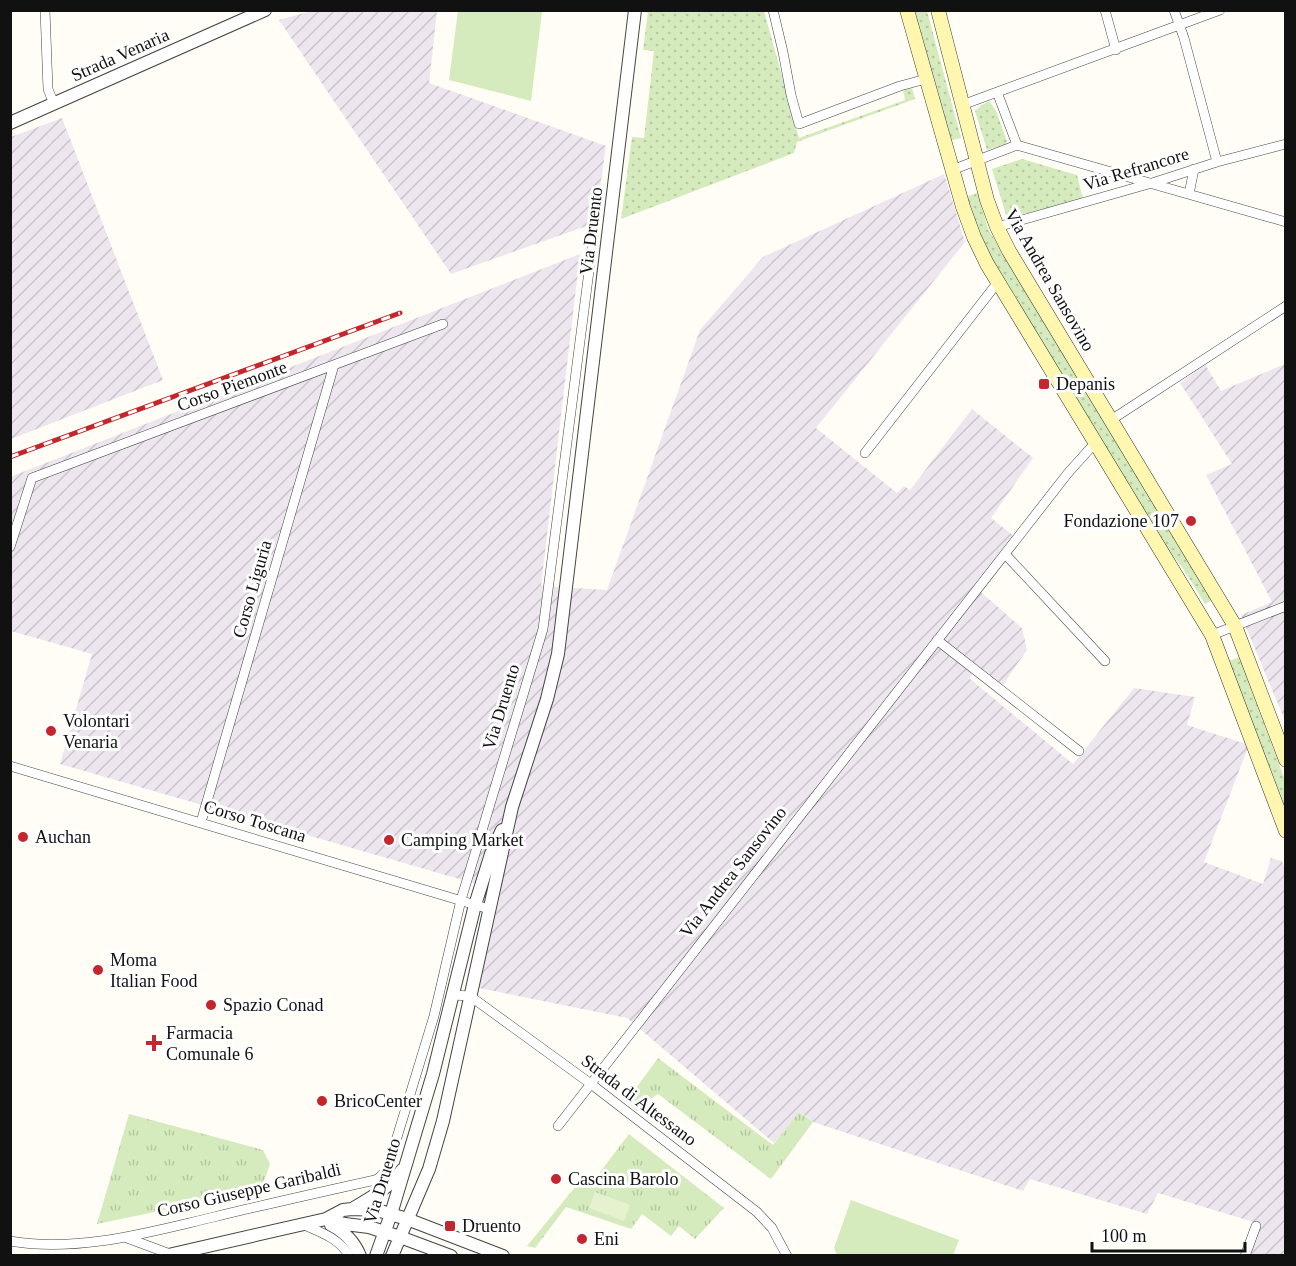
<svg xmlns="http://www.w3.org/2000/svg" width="1296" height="1266" viewBox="0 0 1296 1266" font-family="Georgia,serif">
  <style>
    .industrial { fill: url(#industrial-furrows) }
    .grass { fill: url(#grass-dots) }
    .park { fill: url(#park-tufts) }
    .garden { fill: #d5ebbd }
    .pitch { fill: #e6f2cf }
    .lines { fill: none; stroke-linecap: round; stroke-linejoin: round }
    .minor-casing { stroke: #444; stroke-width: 10 }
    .tertiary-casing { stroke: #444; stroke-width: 14 }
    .secondary-casing { stroke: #333; stroke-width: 15 }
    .minor { stroke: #fff; stroke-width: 9 }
    .tertiary { stroke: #fff; stroke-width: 12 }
    .secondary { stroke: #fff6b0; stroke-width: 14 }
    .rail-casing { stroke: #c4262e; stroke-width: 5 }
    .rail { stroke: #fff; stroke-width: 3; stroke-dasharray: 9; stroke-linecap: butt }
    .poi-dot { fill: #c4262e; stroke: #fff; stroke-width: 2 }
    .labels { text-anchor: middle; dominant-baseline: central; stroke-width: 6; stroke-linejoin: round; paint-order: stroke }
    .street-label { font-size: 18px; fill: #111; stroke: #fff }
    .poi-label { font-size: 18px; fill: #111; stroke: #fff; text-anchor: start }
  </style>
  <defs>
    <pattern id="industrial-furrows" width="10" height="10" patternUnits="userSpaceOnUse" patternTransform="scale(1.5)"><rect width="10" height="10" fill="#eee6ef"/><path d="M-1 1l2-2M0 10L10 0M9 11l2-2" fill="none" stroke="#cbc4cc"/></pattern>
    <pattern id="grass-dots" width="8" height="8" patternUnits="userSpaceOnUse" patternTransform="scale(1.5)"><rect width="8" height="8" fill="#d5ebbd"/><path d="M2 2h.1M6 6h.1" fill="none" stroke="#b6c8a1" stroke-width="1.8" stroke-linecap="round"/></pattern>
    <pattern id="park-tufts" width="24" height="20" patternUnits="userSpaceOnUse" patternTransform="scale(1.5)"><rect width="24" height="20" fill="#d5ebbd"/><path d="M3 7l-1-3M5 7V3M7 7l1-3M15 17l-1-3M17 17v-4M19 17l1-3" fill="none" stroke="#b6c8a1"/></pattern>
  </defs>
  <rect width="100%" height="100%" fill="#fffdf5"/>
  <path class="industrial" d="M315,10L437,11L429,83L606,146L595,223L451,274L279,20Z
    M62,118L163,380L11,439V137Z
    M944,174L965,242L816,428L897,493L904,486L910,490L972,409L1033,458L991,518L1015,537L975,587L1022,628L1027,650L1002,686L978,667L969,678L1073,764L1134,688L1195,697L1187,725L1249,745L1204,862L1263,884L1271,858L1282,861L1285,871V1255H1251L1260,1224L1158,1193L1147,1214L1030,1179L1023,1191L813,1122L800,1112L774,1143L627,1018L479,988L501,891L60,764L92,654L11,631L10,477L580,254L541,586L607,590L700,330L763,257Z
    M1205,364L1221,391L1285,364V721L1241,615L1272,602L1206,475L1232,464L1180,383Z"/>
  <path class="grass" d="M648,11H764L799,138L905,100L903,90L912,88L915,99L797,142L794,153L621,219L632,137L644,138L654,51L643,50Z
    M914,11H927L961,138L949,141Z
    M989,101L996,111L1007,141L1006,144L987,150L975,111L982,105Z
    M1022,159L1077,175L1083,199L1007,218L992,169Z
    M978,193L988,229L996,242L1212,600L1205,604L1182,567L1163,544L982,245L966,197Z
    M1239,657L1285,780V815L1227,662Z"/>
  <path class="park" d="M658,1058L773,1145L799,1112L813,1122L771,1179L658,1094L643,1104L637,1111L629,1104L635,1095L634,1091Z
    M129,1114L263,1150L270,1164L261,1190L97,1224Z
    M629,1134L724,1208L695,1239L679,1226L671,1236L642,1214L631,1229L566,1207L535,1248L527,1246L585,1175L590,1180H594Z"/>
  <path class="garden" d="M533,10L542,12L531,101L449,80L458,11Z
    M851,1200L959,1240L953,1255H837L834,1248Z"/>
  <path class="pitch" d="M595,1192L630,1205L624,1221L589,1208Z"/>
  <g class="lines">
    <g class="minor-casing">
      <path id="minor" d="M45,10L48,89L54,104
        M773,10L783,52L791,95L799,124L900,86L926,79
        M1105,10L1116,50
        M1174,10L1184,38L1217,162
        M997,92L1017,145
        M962,105L1220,10
        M952,170L1017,145L1286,222
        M1189,194L1194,169
        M997,227L1152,183L1217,162L1286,144
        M1111,420L1286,306
        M865,453L998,282
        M10,547L32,478L443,324
        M1005,554L1105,661
        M1212,635L1286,606
        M937,640L1079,751
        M10,766L489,909
        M201,822L334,365
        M453,995L470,996L591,1084L757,1212L772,1228L787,1256
        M558,1126L1068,473L1095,443
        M302,1224C319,1232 340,1238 349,1256
        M127,1238L170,1254
        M10,1241C78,1253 149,1232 214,1217C267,1204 321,1192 375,1180L380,1177L387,1170L434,1016L461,900L543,629L594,232
        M1245,1256L1256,1226"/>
    </g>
    <g class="tertiary-casing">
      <path id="tertiary" d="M10,123L265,10
        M352,1209C371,1198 389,1188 402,1170
        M326,1219L345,1224L369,1227L400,1237L451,1256
        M331,1225C345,1232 354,1241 360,1256
        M164,1256L326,1219L343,1210L352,1209L377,1210L407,1219L503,1256
        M376,1256L391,1214L433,1074L475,905L491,854L502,830
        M392,1256L429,1169L443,1121L512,807L547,699L558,654L635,10"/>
    </g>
    <g class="secondary-casing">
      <path id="secondary" d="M907,10L963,207L974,237L987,264L1212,635L1286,831
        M938,10L987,200L997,227L1009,251L1235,626L1286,760"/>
    </g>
    <use href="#minor" class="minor"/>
    <use href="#tertiary" class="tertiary"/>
    <use href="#secondary" class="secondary"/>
    <g class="rail-casing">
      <path id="rail" d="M10,457L400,313"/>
    </g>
    <use href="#rail" class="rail"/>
  </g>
  <g class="poi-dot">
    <rect x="1038" y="378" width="12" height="12" rx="3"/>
    <circle cx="1191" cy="521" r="6"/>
    <circle cx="51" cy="731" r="6"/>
    <circle cx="23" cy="837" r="6"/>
    <circle cx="389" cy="840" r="6"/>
    <circle cx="98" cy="970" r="6"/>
    <circle cx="211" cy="1005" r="6"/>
    <path d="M151 1034h6v6h6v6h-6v6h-6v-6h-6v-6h6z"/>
    <circle cx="322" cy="1101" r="6"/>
    <circle cx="556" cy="1179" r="6"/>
    <rect x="444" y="1220" width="12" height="12" rx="3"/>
    <circle cx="582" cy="1239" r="6"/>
  </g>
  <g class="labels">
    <g class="street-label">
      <text transform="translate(120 55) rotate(-24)">Strada Venaria</text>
      <text transform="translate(1136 169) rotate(-17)">Via Refrancore</text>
      <text transform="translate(591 231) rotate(-83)">Via Druento</text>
      <text transform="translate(1050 280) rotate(60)">Via Andrea Sansovino</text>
      <text transform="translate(232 386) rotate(-20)">Corso Piemonte</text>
      <text transform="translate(252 589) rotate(-74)">Corso Liguria</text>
      <text transform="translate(501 707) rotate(-73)">Via Druento</text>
      <text transform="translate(255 821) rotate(17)">Corso Toscana</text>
      <text transform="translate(733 872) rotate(-52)">Via Andrea Sansovino</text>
      <text transform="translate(639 1100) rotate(37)">Strada di Altessano</text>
      <text transform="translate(382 1181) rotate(-73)">Via Druento</text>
      <text transform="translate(249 1190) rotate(-13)">Corso Giuseppe Garibaldi</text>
    </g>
    <g class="poi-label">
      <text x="1056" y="384">Depanis</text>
      <text x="1179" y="521" text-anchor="end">Fondazione 107</text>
      <text x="63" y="721">Volontari<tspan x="63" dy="21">Venaria</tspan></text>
      <text x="35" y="837">Auchan</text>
      <text x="401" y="840">Camping Market</text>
      <text x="110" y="960">Moma<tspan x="110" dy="21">Italian Food</tspan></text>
      <text x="223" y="1005">Spazio Conad</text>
      <text x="166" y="1033">Farmacia<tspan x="166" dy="21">Comunale 6</tspan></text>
      <text x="334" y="1101">BricoCenter</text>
      <text x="568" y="1179">Cascina Barolo</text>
      <text x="462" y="1226">Druento</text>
      <text x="594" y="1239">Eni</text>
    </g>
  </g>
  <rect width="1296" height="1266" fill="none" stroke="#111111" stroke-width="24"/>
  <path d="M1092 1242v9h153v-9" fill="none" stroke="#111111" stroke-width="3"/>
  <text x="1101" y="1242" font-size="18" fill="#111111" stroke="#ffffff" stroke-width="4.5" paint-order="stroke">100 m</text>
</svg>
